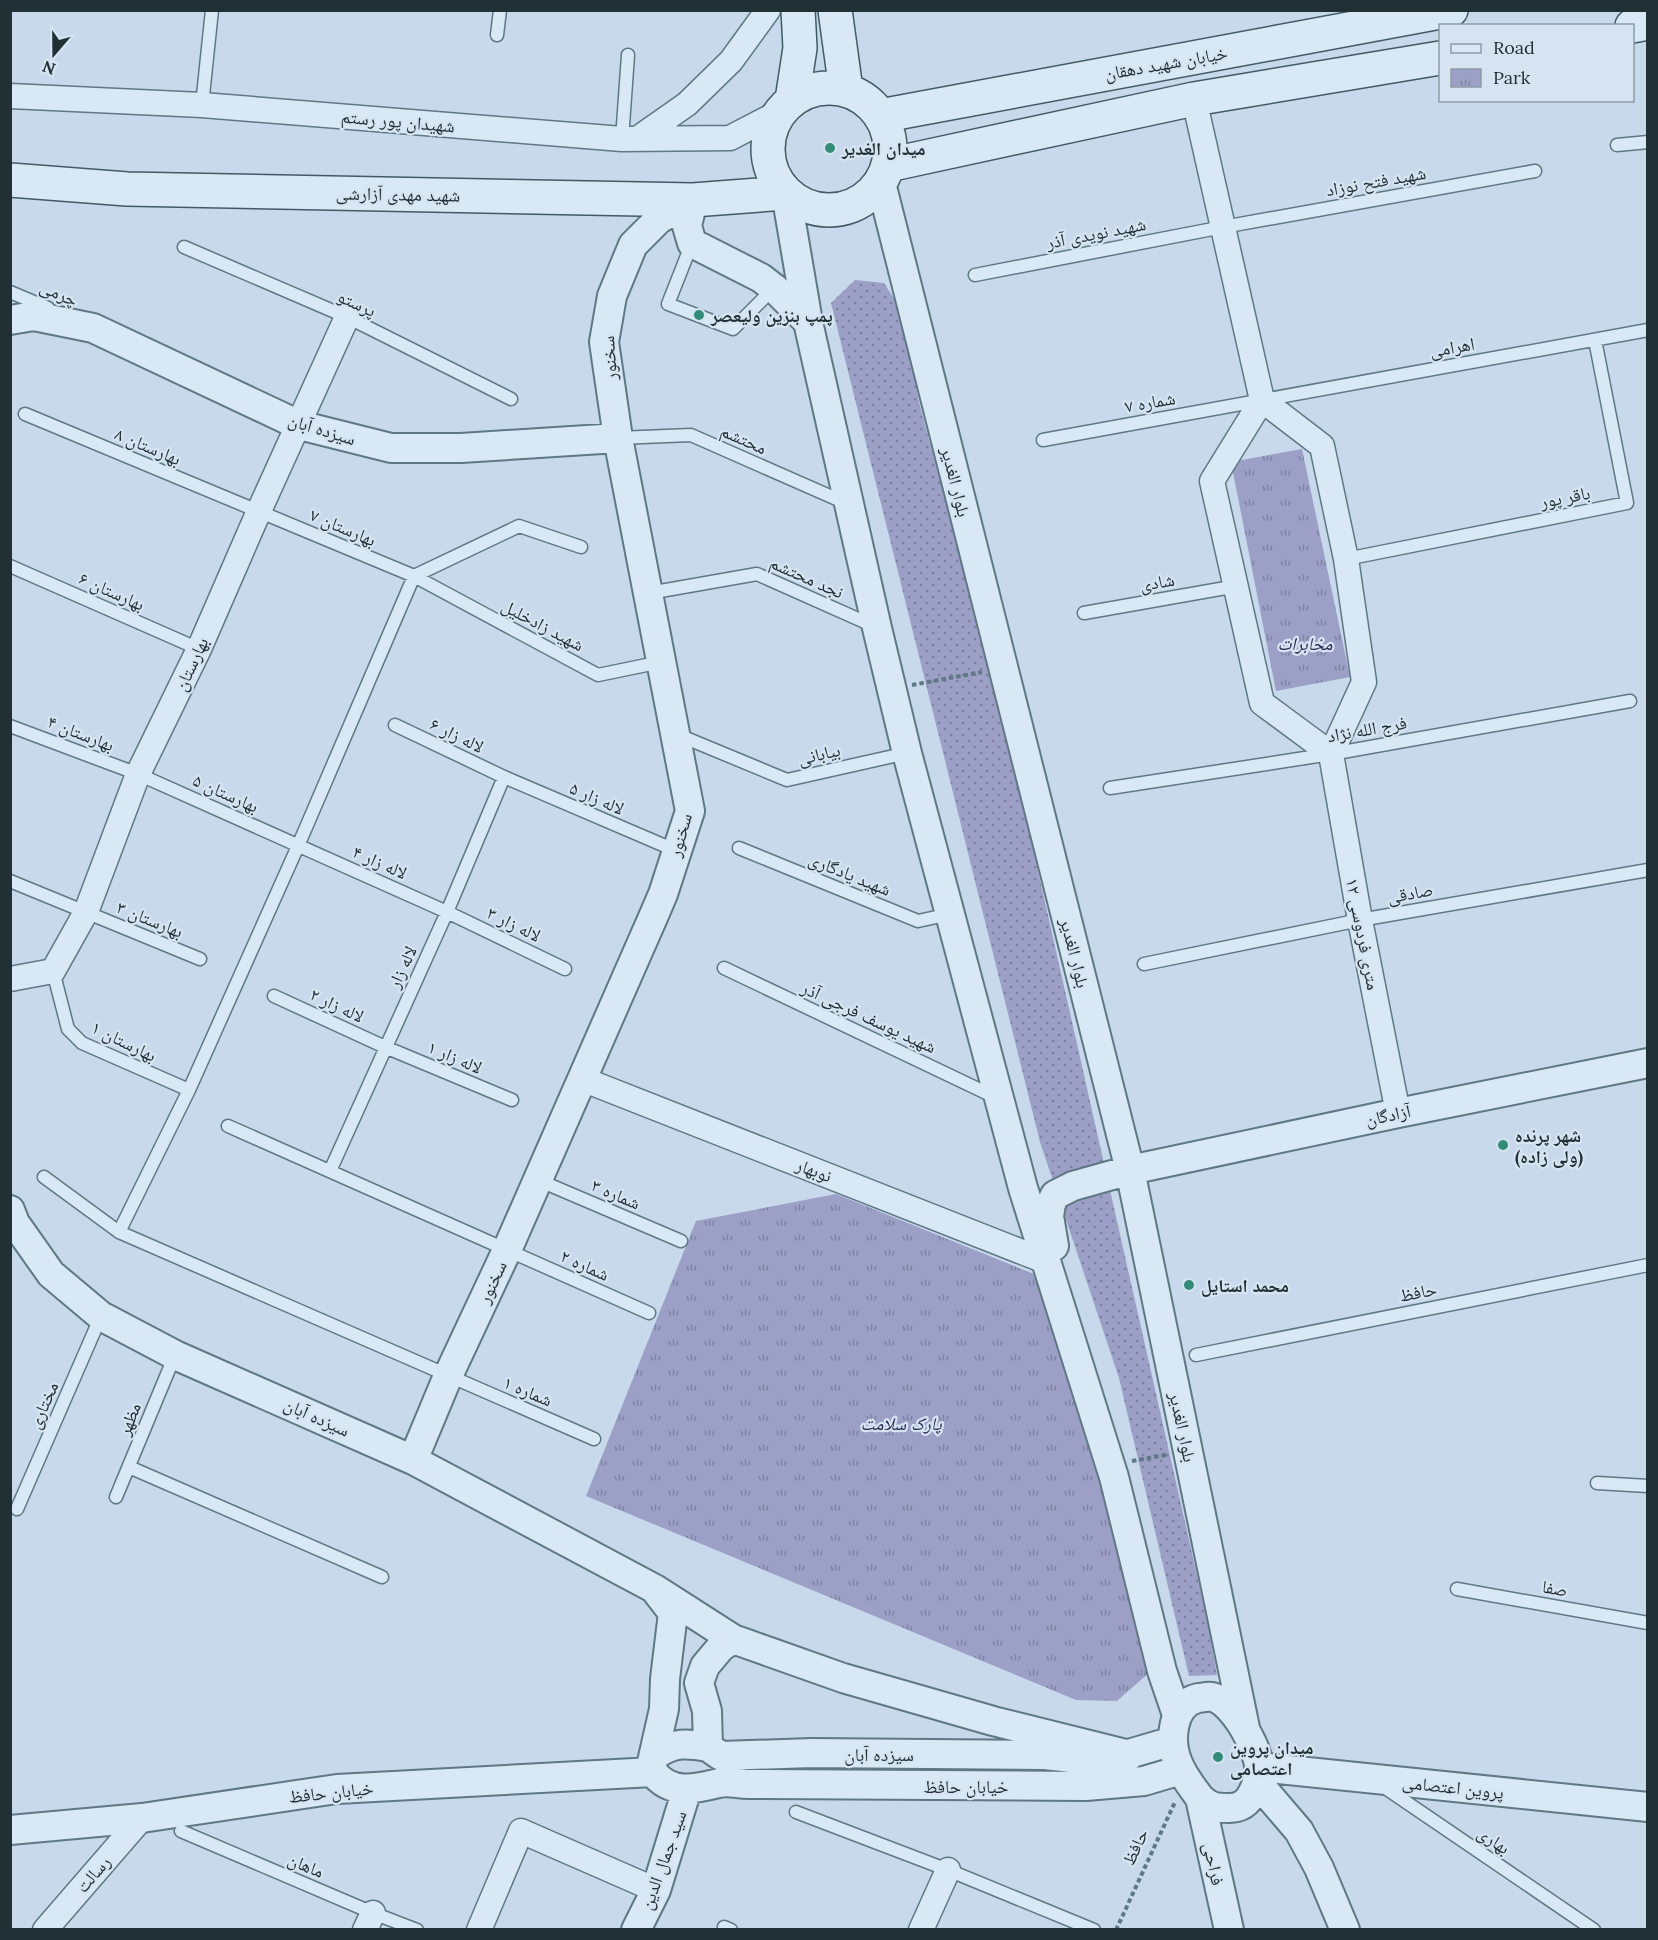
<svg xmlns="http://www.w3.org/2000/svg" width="1658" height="1940" viewBox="0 0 1658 1940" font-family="Lora,'Noto Naskh Arabic',serif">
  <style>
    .grass { fill: url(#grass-dots) }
    .park { fill: url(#park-tufts) }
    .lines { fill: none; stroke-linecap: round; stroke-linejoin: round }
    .service-casing { stroke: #5e7884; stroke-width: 15 }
    .minor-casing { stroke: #5e7884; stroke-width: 27 }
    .tertiary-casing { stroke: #5e7884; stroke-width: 32 }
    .secondary-casing { stroke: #415b65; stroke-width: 36 }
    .path { stroke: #5e7884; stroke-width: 4; stroke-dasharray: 4.5 3; stroke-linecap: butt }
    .service { stroke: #d9e8f5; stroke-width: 12 }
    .minor { stroke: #d9e8f5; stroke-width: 24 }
    .tertiary { stroke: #d9e8f5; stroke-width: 28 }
    .secondary { stroke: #d9e8f5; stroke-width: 33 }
    .poi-dot { fill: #348c78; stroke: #d6e4f2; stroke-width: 2 }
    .labels { text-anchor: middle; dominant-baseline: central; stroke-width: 4.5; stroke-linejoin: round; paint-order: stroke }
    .street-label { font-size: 18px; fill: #203035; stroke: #d6e4f2 }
    .poi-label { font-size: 18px; font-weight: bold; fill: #203035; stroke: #d6e4f2; text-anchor: start }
    .park-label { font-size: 18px; font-style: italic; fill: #2a2950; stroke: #d6e4f2 }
  </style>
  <defs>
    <pattern id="grass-dots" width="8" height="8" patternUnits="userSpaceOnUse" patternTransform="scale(1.5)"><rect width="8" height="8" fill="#9ca0c7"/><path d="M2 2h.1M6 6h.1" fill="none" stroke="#7f83a2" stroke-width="1.8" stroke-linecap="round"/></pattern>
    <pattern id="park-tufts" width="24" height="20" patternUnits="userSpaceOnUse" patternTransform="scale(1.5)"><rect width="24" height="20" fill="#9ca0c7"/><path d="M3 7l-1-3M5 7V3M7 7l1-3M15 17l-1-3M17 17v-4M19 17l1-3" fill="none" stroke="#7f83a2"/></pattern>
  </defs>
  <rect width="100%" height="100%" fill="#c7d9ea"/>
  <path class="grass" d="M855,280L884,283L902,311L919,402L1007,734L1206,1615L1217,1675L1189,1676L1119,1378L1040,1142L831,303Z"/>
  <path class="park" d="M1302,449L1350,677L1276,691L1231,462Z
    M836,1194L1071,1289L1150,1672L1117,1701L1076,1700L586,1496L696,1221Z"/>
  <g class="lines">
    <g class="service-casing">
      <path id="service" d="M497,35L500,10
        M202,105L212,10
        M622,139L628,55
        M1617,145L1648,142
        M692,243L668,304L733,329L774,288
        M184,247L347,317L511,399
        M975,275L1223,227L1535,171
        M10,292L48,308
        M25,414L414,576L598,675L661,662
        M618,438L691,435L848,504
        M1043,440L1648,330
        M1346,559L1627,503L1595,340
        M10,566L199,649
        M649,593L757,574L876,627
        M1084,613L1237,586
        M395,725L504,777L677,851
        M10,726L138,774L447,912L565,969
        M676,734L787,780L907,753
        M1110,788L1331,754L1630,701
        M739,848L918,921L950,914
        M10,881L200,959
        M1144,964L1360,920L1648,870
        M724,968L997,1098
        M53,971L68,1029L82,1043L189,1090
        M274,996L385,1047L512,1100
        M228,1126L649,1313
        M330,1171L447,912L504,777
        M44,1177L119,1232L594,1439
        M538,1180L681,1241
        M119,1232L189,1090L298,846L414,576L519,526L581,547
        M1196,1355L1648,1265
        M129,1467L382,1577
        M1597,1483L1648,1486
        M116,1497L175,1355
        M17,1509L101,1316
        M1457,1589L1648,1623
        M1384,1787L1594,1930
        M796,1812L948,1870L1094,1930
        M181,1831L373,1913L417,1930
        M724,1927L731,1930"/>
    </g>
    <g class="minor-casing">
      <path id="minor" d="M10,96L202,105L622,139L730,138L780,112
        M1194,99L1262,400L1322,446L1346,559L1364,682L1331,754
        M637,139L687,104L731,61L768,10
        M1262,400L1212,481L1262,703L1331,754
        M1331,754L1360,920L1398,1113
        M10,979L53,971L86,912L138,774L199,649L259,511L347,317
        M582,1079L1045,1261
        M45,1930L142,1818
        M365,1930L373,1913
        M479,1930L521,1831L656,1890
        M921,1930L948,1870"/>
    </g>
    <g class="tertiary-casing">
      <path id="tertiary" d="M881,183L1130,1170L1245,1728
        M786,193L808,322L877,628L907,753L1023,1188L1114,1477L1162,1671L1177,1715
        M693,200L687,226L692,243L761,278L774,288L808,322
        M10,320L34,316L93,328L299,425L391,448H461L618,438
        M10,1210L15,1223L51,1274L101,1316L175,1355L413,1460L655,1589L733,1639L843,1678L993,1721L1130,1755
        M1054,1246L1049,1216L1051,1204L1055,1195L1073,1186L1130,1170L1398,1113L1648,1063
        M413,1460L448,1376L507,1250L654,915L663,894L690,811L618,438L604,342L612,296L633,245L659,219L693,200
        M656,1591L673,1613L665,1679L664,1709L652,1762L653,1772C670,1795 695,1789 719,1783C728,1781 739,1784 748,1784L1086,1786L1144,1781L1181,1770
        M733,1639L721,1647L705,1666L699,1683L707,1711L708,1747L721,1756L812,1753L1045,1755L1081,1759L1125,1755L1173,1741
        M655,1755C674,1742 687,1743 708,1747
        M1259,1767L1648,1807
        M1258,1783L1299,1831L1319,1868L1345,1930
        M1200,1798C1210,1807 1214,1808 1229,1808C1240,1808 1248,1803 1253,1792C1257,1784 1260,1776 1259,1766C1257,1747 1233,1701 1212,1697C1208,1696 1201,1698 1198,1698C1171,1704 1169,1742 1178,1763C1183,1776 1192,1787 1200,1798L1229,1930
        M10,1830L142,1818L337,1789L653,1772
        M636,1930L656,1890L687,1789"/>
    </g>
    <g class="secondary-casing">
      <path id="secondary" d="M835,10L846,90
        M1632,26L1648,23
        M768 149a61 61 0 1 1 122 0a61 61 0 1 1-122 0Z
        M792,100L800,48L798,10
        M880,116L1451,10
        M888,165L1194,99L1440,58
        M10,180L127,189L693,200L786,193"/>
    </g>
    <path class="path" d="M912,685L982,672
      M1132,1461L1166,1455
      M1116,1930L1175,1802"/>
    <use href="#service" class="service"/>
    <use href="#minor" class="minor"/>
    <use href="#tertiary" class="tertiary"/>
    <use href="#secondary" class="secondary"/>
  </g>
  <g class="poi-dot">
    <circle cx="830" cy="148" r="6"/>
    <circle cx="699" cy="315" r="6"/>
    <circle cx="1503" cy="1145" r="6"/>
    <circle cx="1189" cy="1285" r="6"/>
    <circle cx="1218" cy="1757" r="6"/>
  </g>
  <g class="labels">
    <g class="street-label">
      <text transform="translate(1166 63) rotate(-10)">خیابان شهید دهقان</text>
      <text transform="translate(398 121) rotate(5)">شهیدان پور رستم</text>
      <text transform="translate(1376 181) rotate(-10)">شهید فتح نوزاد</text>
      <text transform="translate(398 194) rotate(1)">شهید مهدی آزارشی</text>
      <text transform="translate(1096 233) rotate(-11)">شهید نویدی آذر</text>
      <text transform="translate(59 293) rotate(24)">چرمی</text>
      <text transform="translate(357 303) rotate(25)">پرستو</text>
      <text transform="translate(1452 347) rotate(-10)">اهرامی</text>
      <text transform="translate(609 358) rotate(-94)">سخنور</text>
      <text transform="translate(1150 402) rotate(-10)">شماره ۷</text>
      <text transform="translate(322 429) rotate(17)">سیزده آبان</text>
      <text transform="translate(744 439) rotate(24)">محتشم</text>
      <text transform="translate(148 446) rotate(23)">بهارستان ۸</text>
      <text transform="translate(956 482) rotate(76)">بلوار الغدیر</text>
      <text transform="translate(1565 497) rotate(-11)">باقر پور</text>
      <text transform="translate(343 527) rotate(23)">بهارستان ۷</text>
      <text transform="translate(807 577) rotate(24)">نجد محتشم</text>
      <text transform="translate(1157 582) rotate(-10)">شادی</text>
      <text transform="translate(112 591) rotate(24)">بهارستان ۶</text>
      <text transform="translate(543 625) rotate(28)">شهید زادخلیل</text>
      <text transform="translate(191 664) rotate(-65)">بهارستان</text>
      <text transform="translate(1367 729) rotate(-10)">فرج الله نژاد</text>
      <text transform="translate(81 733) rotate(21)">بهارستان ۴</text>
      <text transform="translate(457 735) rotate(26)">لاله زار ۶</text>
      <text transform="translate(819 754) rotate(-13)">بیابانی</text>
      <text transform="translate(226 793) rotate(24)">بهارستان ۵</text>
      <text transform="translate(597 798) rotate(23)">لاله زار ۵</text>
      <text transform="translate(680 835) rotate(-74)">سخنور</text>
      <text transform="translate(380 862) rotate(24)">لاله زار ۴</text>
      <text transform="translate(850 874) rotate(22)">شهید یادگاری</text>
      <text transform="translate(1410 893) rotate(-10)">صادقی</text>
      <text transform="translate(150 919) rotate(22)">بهارستان ۳</text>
      <text transform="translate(514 924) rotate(26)">لاله زار ۳</text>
      <text transform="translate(1363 934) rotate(79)">۱۲ متری فردوسی</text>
      <text transform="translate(1075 953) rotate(76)">بلوار الغدیر</text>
      <text transform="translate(402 967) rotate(-65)">لاله زار</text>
      <text transform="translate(337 1005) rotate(25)">لاله زار ۲</text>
      <text transform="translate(869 1017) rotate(25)">شهید یوسف فرجی آذر</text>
      <text transform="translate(124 1041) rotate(26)">بهارستان ۱</text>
      <text transform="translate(455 1057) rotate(23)">لاله زار ۱</text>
      <text transform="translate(1388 1115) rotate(-12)">آزادگان</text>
      <text transform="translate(814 1170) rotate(21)">نوبهار</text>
      <text transform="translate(616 1194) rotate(23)">شماره ۳</text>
      <text transform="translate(585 1265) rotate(24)">شماره ۲</text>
      <text transform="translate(492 1282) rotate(-65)">سخنور</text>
      <text transform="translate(1418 1292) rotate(-11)">حافظ</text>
      <text transform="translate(528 1391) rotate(23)">شماره ۱</text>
      <text transform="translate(43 1405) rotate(-66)">مختاری</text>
      <text transform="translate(317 1417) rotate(24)">سیزده آبان</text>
      <text transform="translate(129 1419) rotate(-68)">مظهر</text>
      <text transform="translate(1183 1427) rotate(78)">بلوار الغدیر</text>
      <text transform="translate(1555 1588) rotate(10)">صفا</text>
      <text x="879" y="1754">سیزده آبان</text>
      <text x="966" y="1786">خیابان حافظ</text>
      <text transform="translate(1453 1787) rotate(6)">پروین اعتصامی</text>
      <text transform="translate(331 1792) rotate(-6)">خیابان حافظ</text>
      <text transform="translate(1494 1840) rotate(34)">بهاری</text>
      <text transform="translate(1135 1847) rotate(-65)">حافظ</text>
      <text transform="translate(663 1860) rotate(-70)">سید جمال الدین</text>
      <text transform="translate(1214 1864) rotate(78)">فراحی</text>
      <text transform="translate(306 1865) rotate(23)">ماهان</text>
      <text transform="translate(93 1874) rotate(-49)">رسالت</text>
    </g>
    <g class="poi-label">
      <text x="842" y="148">میدان الغدیر</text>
      <text x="711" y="315">پمپ بنزین ولیعصر</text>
      <text x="1515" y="1135">شهر پرنده<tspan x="1515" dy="21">(ولی زاده)</tspan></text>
      <text x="1201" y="1285">محمد استایل</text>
      <text x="1230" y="1747">میدان پروین<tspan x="1230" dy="21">اعتصامی</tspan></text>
    </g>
    <g class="park-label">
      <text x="1305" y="643">مخابرات</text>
      <text x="901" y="1423">پارک سلامت</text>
    </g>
  </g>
  <rect width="1658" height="1940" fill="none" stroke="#203035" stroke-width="24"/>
  <rect x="1439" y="24" width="195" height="78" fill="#d6e4f2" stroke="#8d9ca6" stroke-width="1.5"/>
  <rect x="1451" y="44" width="30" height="9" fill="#d9e8f5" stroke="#8d9ca6" stroke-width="1.5"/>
  <text x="1493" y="54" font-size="18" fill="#203035">Road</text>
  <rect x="1451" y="69" width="30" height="18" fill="url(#park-tufts)" stroke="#8d9ca6" stroke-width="1.5"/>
  <text x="1493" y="84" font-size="18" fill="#203035">Park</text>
  <g transform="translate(54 54) rotate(200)" stroke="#d6e4f2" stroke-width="4.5" paint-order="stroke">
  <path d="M0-4.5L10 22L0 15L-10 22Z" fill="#203035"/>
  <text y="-9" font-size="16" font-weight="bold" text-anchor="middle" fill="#203035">N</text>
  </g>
</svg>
